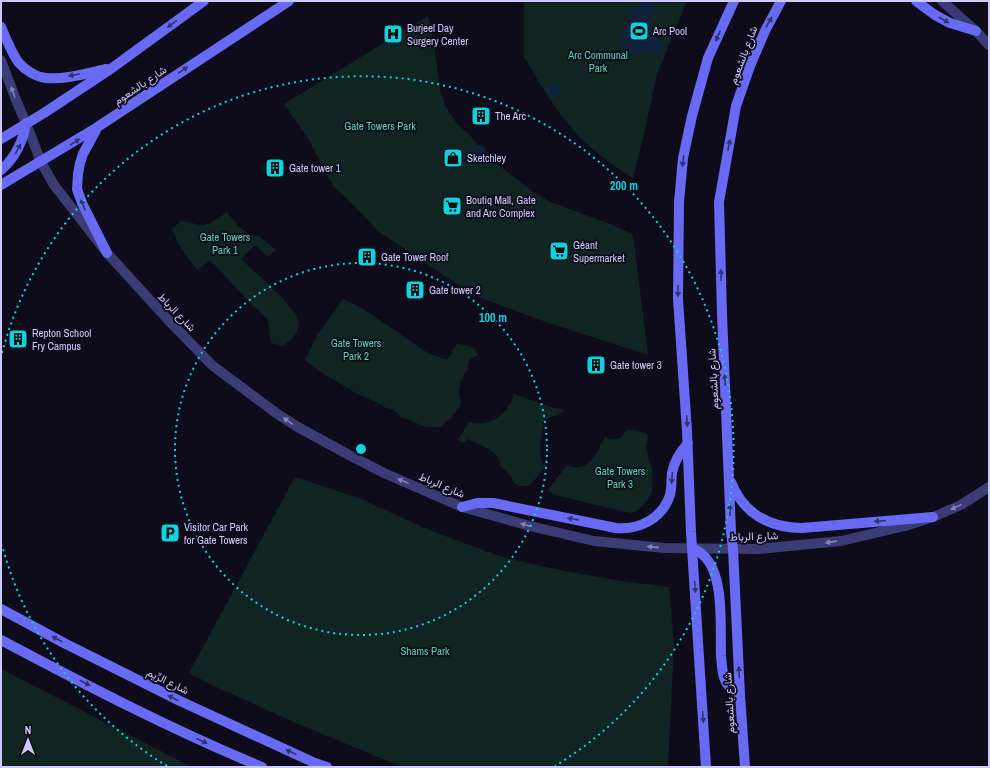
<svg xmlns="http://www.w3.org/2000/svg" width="990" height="768" viewBox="0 0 990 768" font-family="'Archivo Narrow',Vazirmatn,sans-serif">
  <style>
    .green { fill: #102422 }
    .water { fill: #0f223c }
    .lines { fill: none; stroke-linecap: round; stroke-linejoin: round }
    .tertiary { stroke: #3b3b76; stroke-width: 10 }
    .secondary { stroke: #686af3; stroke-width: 10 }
    .oneway { fill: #323271 }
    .oneway2 { fill: #8482b8 }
    .ring { fill: none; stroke: #11d2df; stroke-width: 2; stroke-dasharray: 2 4 }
    .labels { text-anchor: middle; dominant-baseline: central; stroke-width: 3.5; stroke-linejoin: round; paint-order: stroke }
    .poi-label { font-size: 11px; fill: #cdcafb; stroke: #0e0c1a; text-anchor: start }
    .park-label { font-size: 11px; fill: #5dd4b2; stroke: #0e0c1a }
    .street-label { font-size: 11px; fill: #cdcafb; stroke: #0e0c1a }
    .centre { fill: #11d2df; stroke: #0e0c1a; stroke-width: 2 }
    .ring-label { font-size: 12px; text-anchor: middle; font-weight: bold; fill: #11d2df; stroke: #0e0c1a; stroke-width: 3.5; stroke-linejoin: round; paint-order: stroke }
  </style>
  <rect width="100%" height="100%" fill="#0e0c1a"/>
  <path class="green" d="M524,1H687L657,74L644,134L633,178L611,164L580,138L560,114L542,87L524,57Z
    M428,16L435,51L440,90L446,108L458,125L469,134L485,155L536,194L553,203L605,222L633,234L648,355L546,322L473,295L378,231L358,210L333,186L309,140L284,104Z
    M227,212L238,226L250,235L259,236L276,250L268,257L255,245L241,259C253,271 299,308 299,324C298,334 290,341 283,346L271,343L268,320L250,303L210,260L198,270C186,258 178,244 172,229L181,221C188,221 194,224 200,225C209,226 220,217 227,212Z
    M343,299L365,310L425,351C432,354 440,359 448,359L457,343L474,348L478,355L470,359L467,370L461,381L459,392L461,402L460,406L451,418L441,427H426L401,417L394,410L386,408L380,404L354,392L322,373L305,360L318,334Z
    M514,394L548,406L566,411L544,420C542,434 538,449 542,463L546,466L538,476L529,486H519L514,483L509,473L500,466C500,450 480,445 467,439L464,443L458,440L469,422C492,427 507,415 514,394Z
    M627,430H636L647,434L648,437L646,446L647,453L649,459L652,470V491L648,499L638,511L630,513L556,495L548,490L567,465C590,474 596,453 605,437L611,439H619Z
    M295,477L359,498L429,530L502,557L559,570L621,581L669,587L674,644L668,767H402L289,720L212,685L189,673Z
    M1,669L192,767H1Z"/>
  <path class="water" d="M642,2H653L656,10C646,24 652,31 663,41V48L659,53L652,55L645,52L630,57L623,50L622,39L625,26L634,9Z
    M547 91a7 7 0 1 1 14 0a7 7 0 1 1-14 0Z
    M472 152a7 7 0 1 1 14 0a7 7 0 1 1-14 0Z"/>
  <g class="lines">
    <path class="tertiary" d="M942,1L976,31L989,45
      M1,60L16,100L26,123L41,162L54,185L107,253L170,322L213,366L276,413L296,426L349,455L384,473L462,507L530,526L594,541L664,548L758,549L820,543L841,541L905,526L933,517L961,505L989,487"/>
    <path class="secondary" d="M916,1L935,15L950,23L976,31
      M1,27C5,36 13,56 19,63C25,70 36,77 46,78C64,80 88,73 106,69
      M96,130L83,154L80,163L78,174L77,189L82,203L107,253
      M1,139L44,113L112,68L204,1
      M1,170C16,157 23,142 26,123
      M1,185L96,128L289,1
      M731,482C743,513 769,528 802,528L933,517
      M462,507L477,503H493L616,528C639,530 662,519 670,495C672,488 671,481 672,473C674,461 680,452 688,443
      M692,548C696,550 700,552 703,555C725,574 720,628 721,656C722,665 722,678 728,685C731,689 736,692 740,695
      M1,609L64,643L180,701L315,763L327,767
      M1,640C86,685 172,730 262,767
      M706,767L691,532L687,431L678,299L679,202L683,158L692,116L708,58L734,1
      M745,767L740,695L733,549L731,532L722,314L719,202L736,106L750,66L765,31L781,1"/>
  </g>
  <defs><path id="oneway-solid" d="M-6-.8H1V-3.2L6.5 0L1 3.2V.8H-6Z"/></defs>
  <g class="oneway">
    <use href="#oneway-solid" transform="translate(944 20) rotate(29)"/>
    <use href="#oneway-solid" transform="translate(769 22) rotate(-61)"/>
    <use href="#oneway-solid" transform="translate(172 24) rotate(144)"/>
    <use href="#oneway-solid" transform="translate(718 36) rotate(114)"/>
    <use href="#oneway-solid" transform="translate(183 70) rotate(-34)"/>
    <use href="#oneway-solid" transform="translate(74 75) rotate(171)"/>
    <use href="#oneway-solid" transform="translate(75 142) rotate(-32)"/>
    <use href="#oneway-solid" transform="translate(729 145) rotate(-79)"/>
    <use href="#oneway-solid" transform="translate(18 149) rotate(-61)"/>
    <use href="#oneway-solid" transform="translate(683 161) rotate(97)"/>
    <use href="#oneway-solid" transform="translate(83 205) rotate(-114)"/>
    <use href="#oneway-solid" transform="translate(721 275) rotate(-91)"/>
    <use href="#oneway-solid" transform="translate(678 291) rotate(90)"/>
    <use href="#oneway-solid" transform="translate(725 380) rotate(-93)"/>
    <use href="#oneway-solid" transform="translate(687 421) rotate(86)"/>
    <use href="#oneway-solid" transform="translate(672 478) rotate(95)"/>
    <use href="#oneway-solid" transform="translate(730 510) rotate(-92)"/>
    <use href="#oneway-solid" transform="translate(573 519) rotate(-169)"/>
    <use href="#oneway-solid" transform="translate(880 521) rotate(175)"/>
    <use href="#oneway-solid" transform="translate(695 587) rotate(87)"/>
    <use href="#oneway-solid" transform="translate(57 639) rotate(-152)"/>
    <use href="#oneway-solid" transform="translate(739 672) rotate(-93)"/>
    <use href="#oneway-solid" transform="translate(85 683) rotate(27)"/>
    <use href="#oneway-solid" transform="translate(173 698) rotate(-153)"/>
    <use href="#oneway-solid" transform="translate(703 717) rotate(86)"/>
    <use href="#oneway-solid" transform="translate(202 741) rotate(24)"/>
    <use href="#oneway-solid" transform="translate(291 752) rotate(-155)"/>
  </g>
  <g class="oneway2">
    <use href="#oneway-solid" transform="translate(13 92) rotate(-110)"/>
    <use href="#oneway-solid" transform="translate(288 421) rotate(-146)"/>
    <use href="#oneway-solid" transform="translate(403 481) rotate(-157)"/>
    <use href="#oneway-solid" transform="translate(956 507) rotate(156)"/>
    <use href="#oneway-solid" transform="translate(526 525) rotate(-164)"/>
    <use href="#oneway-solid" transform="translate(831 542) rotate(172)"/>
    <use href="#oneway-solid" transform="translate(653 547) rotate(-174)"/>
  </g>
  <g class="ring">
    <circle cx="361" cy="449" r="186"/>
    <path d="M167 766A372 372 0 0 1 2 545M2 353A372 372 0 1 1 555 766"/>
  </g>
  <defs>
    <g id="stadium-square" transform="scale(1)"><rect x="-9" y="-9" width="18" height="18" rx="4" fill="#11d2df" stroke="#0e0c1a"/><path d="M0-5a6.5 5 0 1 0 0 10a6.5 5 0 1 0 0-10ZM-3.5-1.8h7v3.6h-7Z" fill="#111"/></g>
    <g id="hospital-square" transform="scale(1)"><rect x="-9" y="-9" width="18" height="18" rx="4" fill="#11d2df" stroke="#0e0c1a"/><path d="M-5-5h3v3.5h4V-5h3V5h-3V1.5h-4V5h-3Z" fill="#111"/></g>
    <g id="building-square" transform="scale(1)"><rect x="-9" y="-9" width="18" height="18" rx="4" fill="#11d2df" stroke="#0e0c1a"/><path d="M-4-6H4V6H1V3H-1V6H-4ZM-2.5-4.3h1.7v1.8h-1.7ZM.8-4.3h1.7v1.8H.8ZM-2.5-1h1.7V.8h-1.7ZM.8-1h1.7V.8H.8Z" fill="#111"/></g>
    <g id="shop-square" transform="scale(1)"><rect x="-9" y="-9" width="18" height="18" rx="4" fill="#11d2df" stroke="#0e0c1a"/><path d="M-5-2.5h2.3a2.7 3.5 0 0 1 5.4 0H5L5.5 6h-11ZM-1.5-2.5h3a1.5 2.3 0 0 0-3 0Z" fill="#111"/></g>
    <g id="supermarket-square" transform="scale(1)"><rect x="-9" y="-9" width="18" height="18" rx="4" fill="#11d2df" stroke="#0e0c1a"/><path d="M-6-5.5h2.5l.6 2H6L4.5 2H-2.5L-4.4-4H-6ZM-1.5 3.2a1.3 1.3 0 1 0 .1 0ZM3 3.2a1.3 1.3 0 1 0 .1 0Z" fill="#111"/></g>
    <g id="parking-square" transform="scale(1)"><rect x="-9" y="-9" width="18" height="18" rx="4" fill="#11d2df" stroke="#0e0c1a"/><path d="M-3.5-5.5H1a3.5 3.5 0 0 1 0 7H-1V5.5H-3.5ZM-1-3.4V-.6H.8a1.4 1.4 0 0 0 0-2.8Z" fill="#111"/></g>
  </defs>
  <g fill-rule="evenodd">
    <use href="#stadium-square" x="639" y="31"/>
    <use href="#hospital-square" x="393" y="34"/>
    <use href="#building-square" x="481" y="116"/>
    <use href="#shop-square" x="453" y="158"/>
    <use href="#building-square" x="275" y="168"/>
    <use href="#supermarket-square" x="452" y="206"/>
    <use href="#supermarket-square" x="559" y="251"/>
    <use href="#building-square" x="367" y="257"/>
    <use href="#building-square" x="415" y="290"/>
    <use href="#building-square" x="18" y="339"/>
    <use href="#building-square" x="596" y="365"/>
    <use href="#parking-square" x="170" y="533"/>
  </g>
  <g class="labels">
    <g class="poi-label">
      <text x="407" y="28">Burjeel Day<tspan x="407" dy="13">Surgery Center</tspan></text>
      <text x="653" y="31">Arc Pool</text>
      <text x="495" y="116">The Arc</text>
      <text x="467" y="158">Sketchley</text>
      <text x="289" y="168">Gate tower 1</text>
      <text x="466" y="200">Boutiq Mall, Gate<tspan x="466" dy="13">and Arc Complex</tspan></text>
      <text x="573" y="245">Géant<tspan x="573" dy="13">Supermarket</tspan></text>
      <text x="381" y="257">Gate Tower Roof</text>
      <text x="429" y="290">Gate tower 2</text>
      <text x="32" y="333">Repton School<tspan x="32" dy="13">Fry Campus</tspan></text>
      <text x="610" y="365">Gate tower 3</text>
      <text x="184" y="527">Visitor Car Park<tspan x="184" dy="13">for Gate Towers</tspan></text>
    </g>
    <g class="park-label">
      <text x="598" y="55">Arc Communal<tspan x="598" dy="13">Park</tspan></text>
      <text x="380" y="126">Gate Towers Park</text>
      <text x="225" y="237">Gate Towers<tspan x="225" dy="13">Park 1</tspan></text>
      <text x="356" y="343">Gate Towers<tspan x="356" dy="13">Park 2</tspan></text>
      <text x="620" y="471">Gate Towers<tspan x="620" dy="13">Park 3</tspan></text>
      <text x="425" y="651">Shams Park</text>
    </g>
    <g class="street-label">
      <text transform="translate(743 55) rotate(-69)">شارع بالشعوم</text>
      <text transform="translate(140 85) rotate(-34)">شارع بالشعوم</text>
      <text transform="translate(177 312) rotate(46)">شارع الرباط</text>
      <text transform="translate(713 379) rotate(-93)">شارع بالشعوم</text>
      <text transform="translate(442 485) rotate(23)">شارع الرباط</text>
      <text transform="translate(754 536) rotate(-2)">شارع الرباط</text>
      <text transform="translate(168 681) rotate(26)">شارع الرِّيم</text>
      <text transform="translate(729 703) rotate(-93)">شارع بالشعوم</text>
    </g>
  </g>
  <circle cx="361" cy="449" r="6" class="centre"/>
  <g class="ring-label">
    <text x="624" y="190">200 m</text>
    <text x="493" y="322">100 m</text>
  </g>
  <rect width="990" height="768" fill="none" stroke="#cdcafb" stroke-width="4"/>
  <g transform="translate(28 740)" stroke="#0e0c1a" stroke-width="3" paint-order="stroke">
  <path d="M0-3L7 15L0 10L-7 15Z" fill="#cdcafb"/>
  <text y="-6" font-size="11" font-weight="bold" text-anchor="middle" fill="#cdcafb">N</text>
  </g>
</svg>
